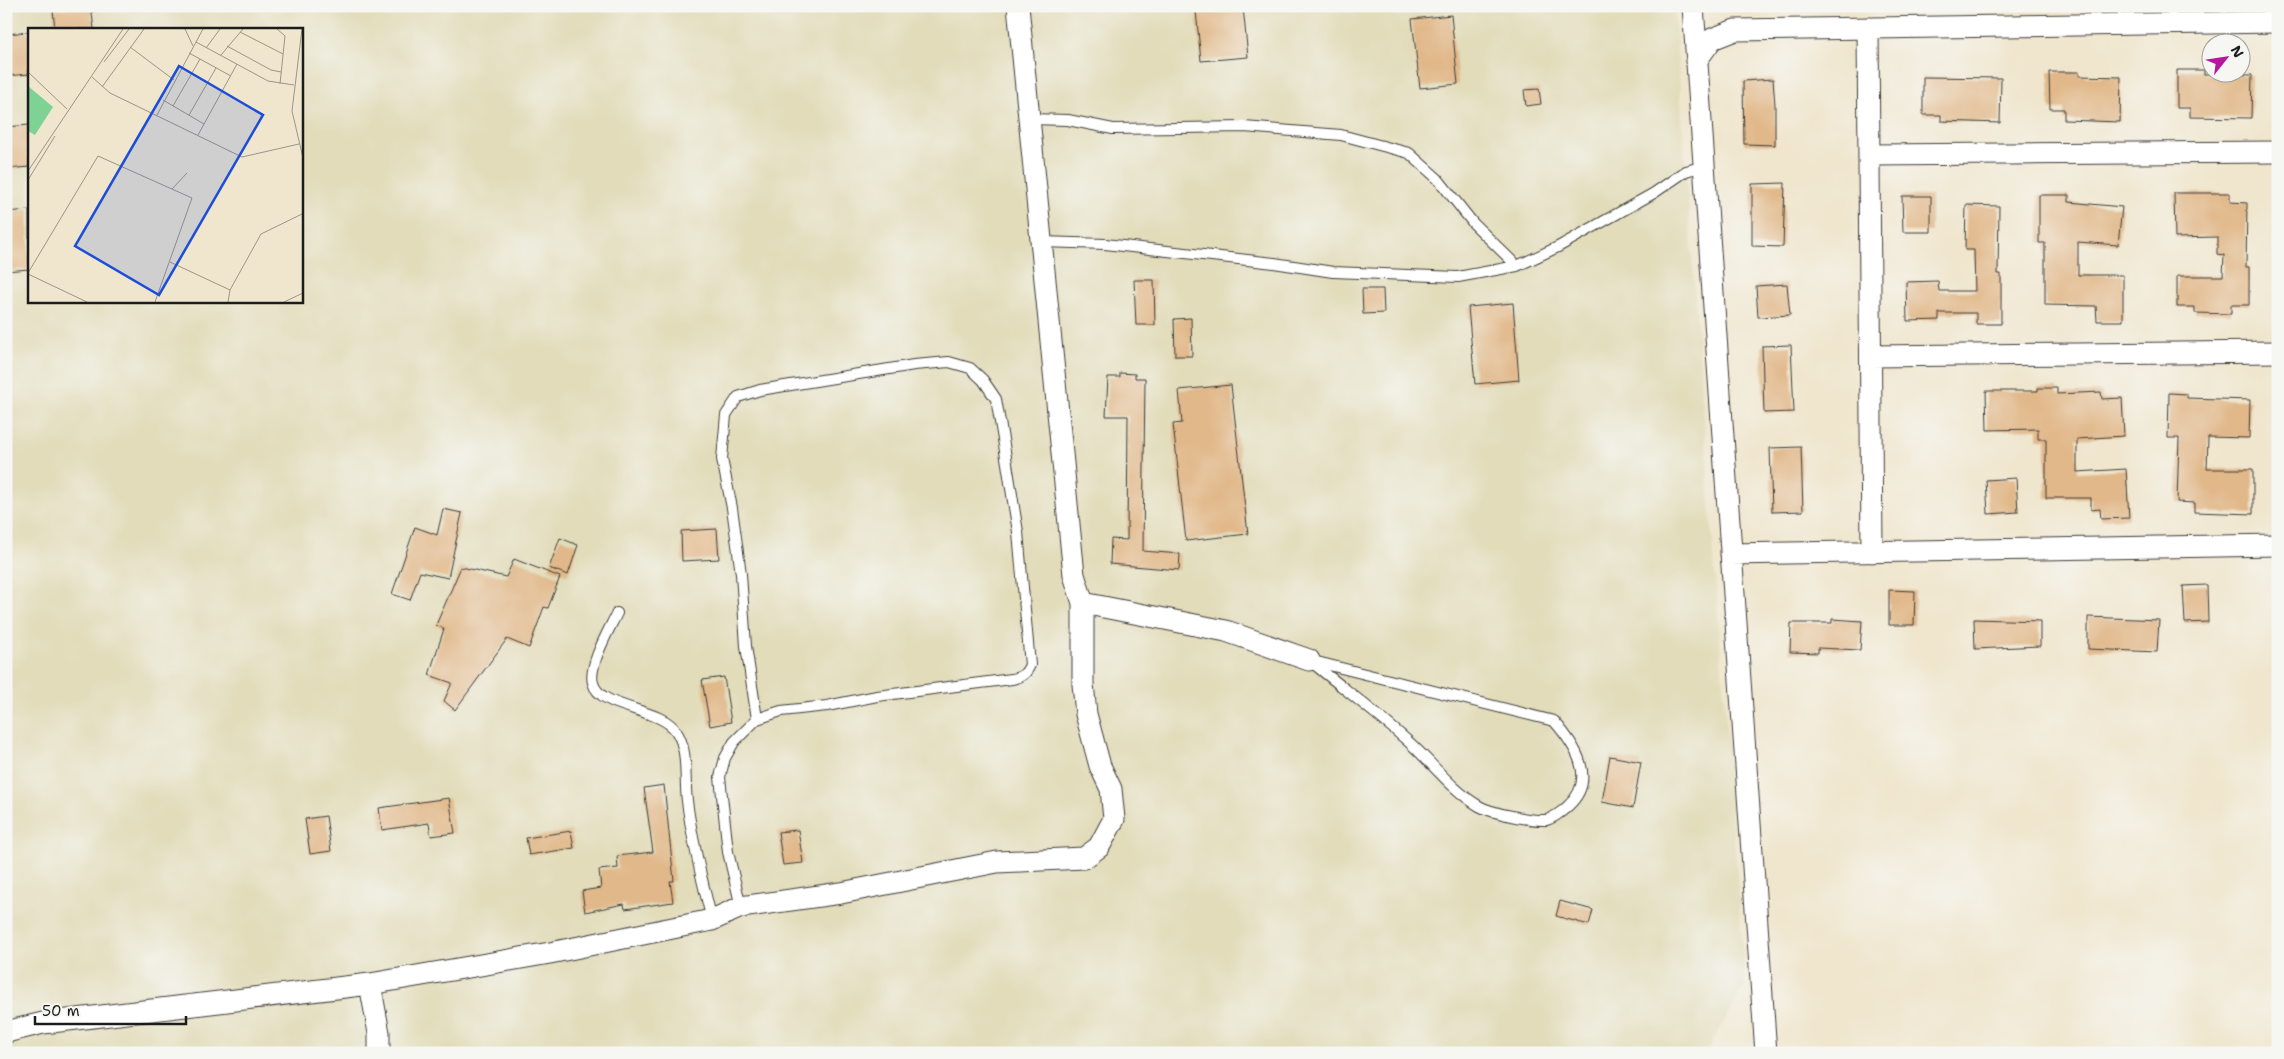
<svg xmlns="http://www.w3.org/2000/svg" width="2284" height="1059" viewBox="0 0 2284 1059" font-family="'Shantell Sans',sans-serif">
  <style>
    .built { fill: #e2dcba; fill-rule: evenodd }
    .building { fill: #e1b889 }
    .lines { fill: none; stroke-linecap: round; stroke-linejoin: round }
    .service-casing { stroke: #3c3a37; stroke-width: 12 }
    .minor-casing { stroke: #3c3a37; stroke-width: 23 }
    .service { stroke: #fff; stroke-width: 10 }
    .minor { stroke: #fff; stroke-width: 21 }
    .inset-road { fill: none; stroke: #9b9587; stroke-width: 1 }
    .view { fill: #1d4ed8; fill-opacity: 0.15; stroke: #1d4ed8; stroke-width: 2.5 }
    .inset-edge { fill: none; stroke: #1c1c1c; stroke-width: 2.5 }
  </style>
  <rect width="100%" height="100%" fill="#f6f6f2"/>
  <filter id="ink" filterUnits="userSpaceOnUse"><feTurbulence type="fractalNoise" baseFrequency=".02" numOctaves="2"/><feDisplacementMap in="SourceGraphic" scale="10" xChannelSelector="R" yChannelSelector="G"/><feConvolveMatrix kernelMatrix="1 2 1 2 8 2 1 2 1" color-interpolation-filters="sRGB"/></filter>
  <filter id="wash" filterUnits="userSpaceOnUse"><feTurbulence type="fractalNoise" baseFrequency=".0096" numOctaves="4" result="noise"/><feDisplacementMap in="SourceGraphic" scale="20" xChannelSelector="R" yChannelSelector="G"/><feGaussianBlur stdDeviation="1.12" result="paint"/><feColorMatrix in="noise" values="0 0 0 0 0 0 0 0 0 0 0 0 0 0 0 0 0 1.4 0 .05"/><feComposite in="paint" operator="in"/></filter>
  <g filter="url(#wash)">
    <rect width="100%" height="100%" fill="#f0e6ce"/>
    <path class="built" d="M6,6H1674L1745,985L1706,1053H6ZM29,29H301V301H29Z"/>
    <g id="blocks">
      <path class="building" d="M91,6L94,29H55L53,10Z
        M1243,7L1248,57L1201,61L1196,11Z
        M1451,15L1458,84L1420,88L1412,19Z
        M29,32V74L6,76V34Z
        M2177,70H2204V74L2252,75L2251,118L2190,117V108H2177Z
        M2049,72H2079V76L2121,77L2120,122L2064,120V109H2050Z
        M1923,77L2001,78L2000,123L1941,121V115H1923Z
        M1773,79L1775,105V145L1744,144L1743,81Z
        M1539,89L1541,104L1526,106L1524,90Z
        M29,125V167L6,169V127Z
        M1785,183L1783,247L1752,246V184Z
        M2174,193H2230V202L2247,203L2246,267H2249V305H2231V314L2195,313V307H2177V276H2223L2224,255L2217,254V237L2175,238Z
        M2039,195H2069V202L2122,207L2118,245L2078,242V275H2123V321H2097L2096,306L2045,305V243H2039Z
        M1902,196H1931V232H1903Z
        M1966,205L1999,206L1998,274H2001V324H1976V313H1939V320L1907,321L1906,282L1938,281L1939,291H1975L1974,250H1965Z
        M29,210V269L6,271V212Z
        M1134,280H1154L1155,325H1136Z
        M1787,284L1790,315L1758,317L1756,286Z
        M1362,289H1383L1384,313L1363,314Z
        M1513,303L1519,380L1475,384L1468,307Z
        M1191,318L1192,356H1175L1174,319Z
        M1791,345L1794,412L1764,413L1762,346Z
        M1120,373L1135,374V378H1145L1143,551L1180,554L1179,570L1110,564L1111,539L1127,540L1128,416H1106L1108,377H1120Z
        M1231,385L1248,534L1186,541L1173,424L1182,423L1179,390Z
        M2038,388H2057V394L2101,392L2102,399L2122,398L2124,436L2077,439V472L2126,469L2129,518L2101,519L2100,509L2091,510V498H2046V439H2038V429L1987,430L1986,391H2038Z
        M2169,393L2187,394V398L2250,400L2249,438L2208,437L2207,469H2253V514L2194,512V503L2177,502L2179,438H2168Z
        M1801,447L1803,511L1772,512L1770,448Z
        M2016,478L2018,512L1988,514L1986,480Z
        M443,509L462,513L448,578L420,572L410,600L392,594L415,527L437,535Z
        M717,529L719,559L682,561L681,531Z
        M560,538L578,545L568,575L549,568Z
        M514,559L560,577L548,608L544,607L529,648L507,639L455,710L444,701L452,683L429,675L444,629L436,625L461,567L506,577Z
        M2207,585L2208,622L2185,623L2183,586Z
        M1889,590L1915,591L1914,625H1889Z
        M2088,617L2159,620L2157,652L2088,649Z
        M1832,619L1862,621L1860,650L1818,648V653L1790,652L1791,623H1832Z
        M1974,619L2040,621V646L1975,649Z
        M724,677L731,722L710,726L702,680Z
        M1610,756L1641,762L1633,808L1602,802Z
        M664,785L674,881H670L673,902L625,909L624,904L585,912L582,891L601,888L599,870L618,868L617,856L653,852L644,788Z
        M449,798L455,833L431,836L429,823L382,830L379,808Z
        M326,816L331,851L310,854L305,819Z
        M798,830L803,863L783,865L778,832Z
        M571,831L574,848L529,855L526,838Z
        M1560,901L1593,910L1589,925L1556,916Z"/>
    </g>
  </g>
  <g filter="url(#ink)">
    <use href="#blocks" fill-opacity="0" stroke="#3c3a37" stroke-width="1"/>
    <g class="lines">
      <g class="service-casing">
        <path id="service" d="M1029,119L1068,120L1113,129L1244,127L1341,135L1409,153L1438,179L1473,223L1517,266
          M1042,242L1105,244L1274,263L1333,272L1458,277L1517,266L1558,247L1654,193L1686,171L1704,166
          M617,613C609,630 588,666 593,683C600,710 660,707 676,731C689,750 684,779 687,801C692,841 702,881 712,920
          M1309,660L1554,721C1575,745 1598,779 1568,806C1563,811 1552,819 1546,820C1531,821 1491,813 1479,806C1453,791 1433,764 1411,744C1379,715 1343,688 1309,660Z
          M741,907L728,852L720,777L725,758L734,742L757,719L781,711L827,706L877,696L1012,679C1022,677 1026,674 1030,665L1018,532L1004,445L996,399L983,380L970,368L949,362L914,365L760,390L738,397L726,415L722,459L732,508L741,574L746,646L757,719"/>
      </g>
      <g class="minor-casing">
        <path id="minor" d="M1693,6L1766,1053
          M1868,28L1872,552
          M1696,61L1712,39L1735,30L2278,22
          M1869,155L2278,152
          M1871,356L2278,352
          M1731,554L2278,545
          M1083,603L1226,631L1309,660
          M370,984L379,1033V1053
          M6,1032L43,1023L370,984L550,953L712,920L741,907L841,893L997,862L1084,858L1099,847L1114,819L1111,789L1100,766L1086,714L1083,684V603L1074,575L1018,6"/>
      </g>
      <use href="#service" class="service"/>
      <use href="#minor" class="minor"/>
    </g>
  </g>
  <g transform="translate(28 28)">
    <rect width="275" height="275" fill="#f0e6ce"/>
    <path d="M0,58L25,79L7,107L0,103Z" fill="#7ed294"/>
    <path class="inset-road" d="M157,1L165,18M249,1L257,8L252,56M274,1L264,83L275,130M212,4L255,26M168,14L240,53L266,57M199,18L243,42L253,44M102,19L146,52M178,20L192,1M161,25L203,48M193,27L215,1M76,34L101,1M0,44L39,81M64,49L82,65L214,129L271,116M74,59L116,1M135,72L176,96M145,78L172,31M129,87L175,1M161,87L188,40M170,107L209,36M0,143L95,1M0,152L27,108M144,161L159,145M142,234L202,262M0,245L70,128L164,170L127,274M0,246L59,274M200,274L202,262L233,206L274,186M256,274L275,265"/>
    <path class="view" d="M151,38L235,87L131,267L47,218Z"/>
    <rect width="275" height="275" class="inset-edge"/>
  </g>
  <rect width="2284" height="1059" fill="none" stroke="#f6f6f2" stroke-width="25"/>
  <g transform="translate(2226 58) rotate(60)"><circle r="24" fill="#f6f6f2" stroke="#9f9f9c"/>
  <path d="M0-4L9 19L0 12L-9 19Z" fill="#b5179e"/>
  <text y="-8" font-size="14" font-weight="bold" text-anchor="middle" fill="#1c1c1c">N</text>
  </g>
  <path d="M35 1016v8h151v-8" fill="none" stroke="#1c1c1c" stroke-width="2.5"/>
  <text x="42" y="1016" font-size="15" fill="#1c1c1c" stroke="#f6f6f2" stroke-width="4" paint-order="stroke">50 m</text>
</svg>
